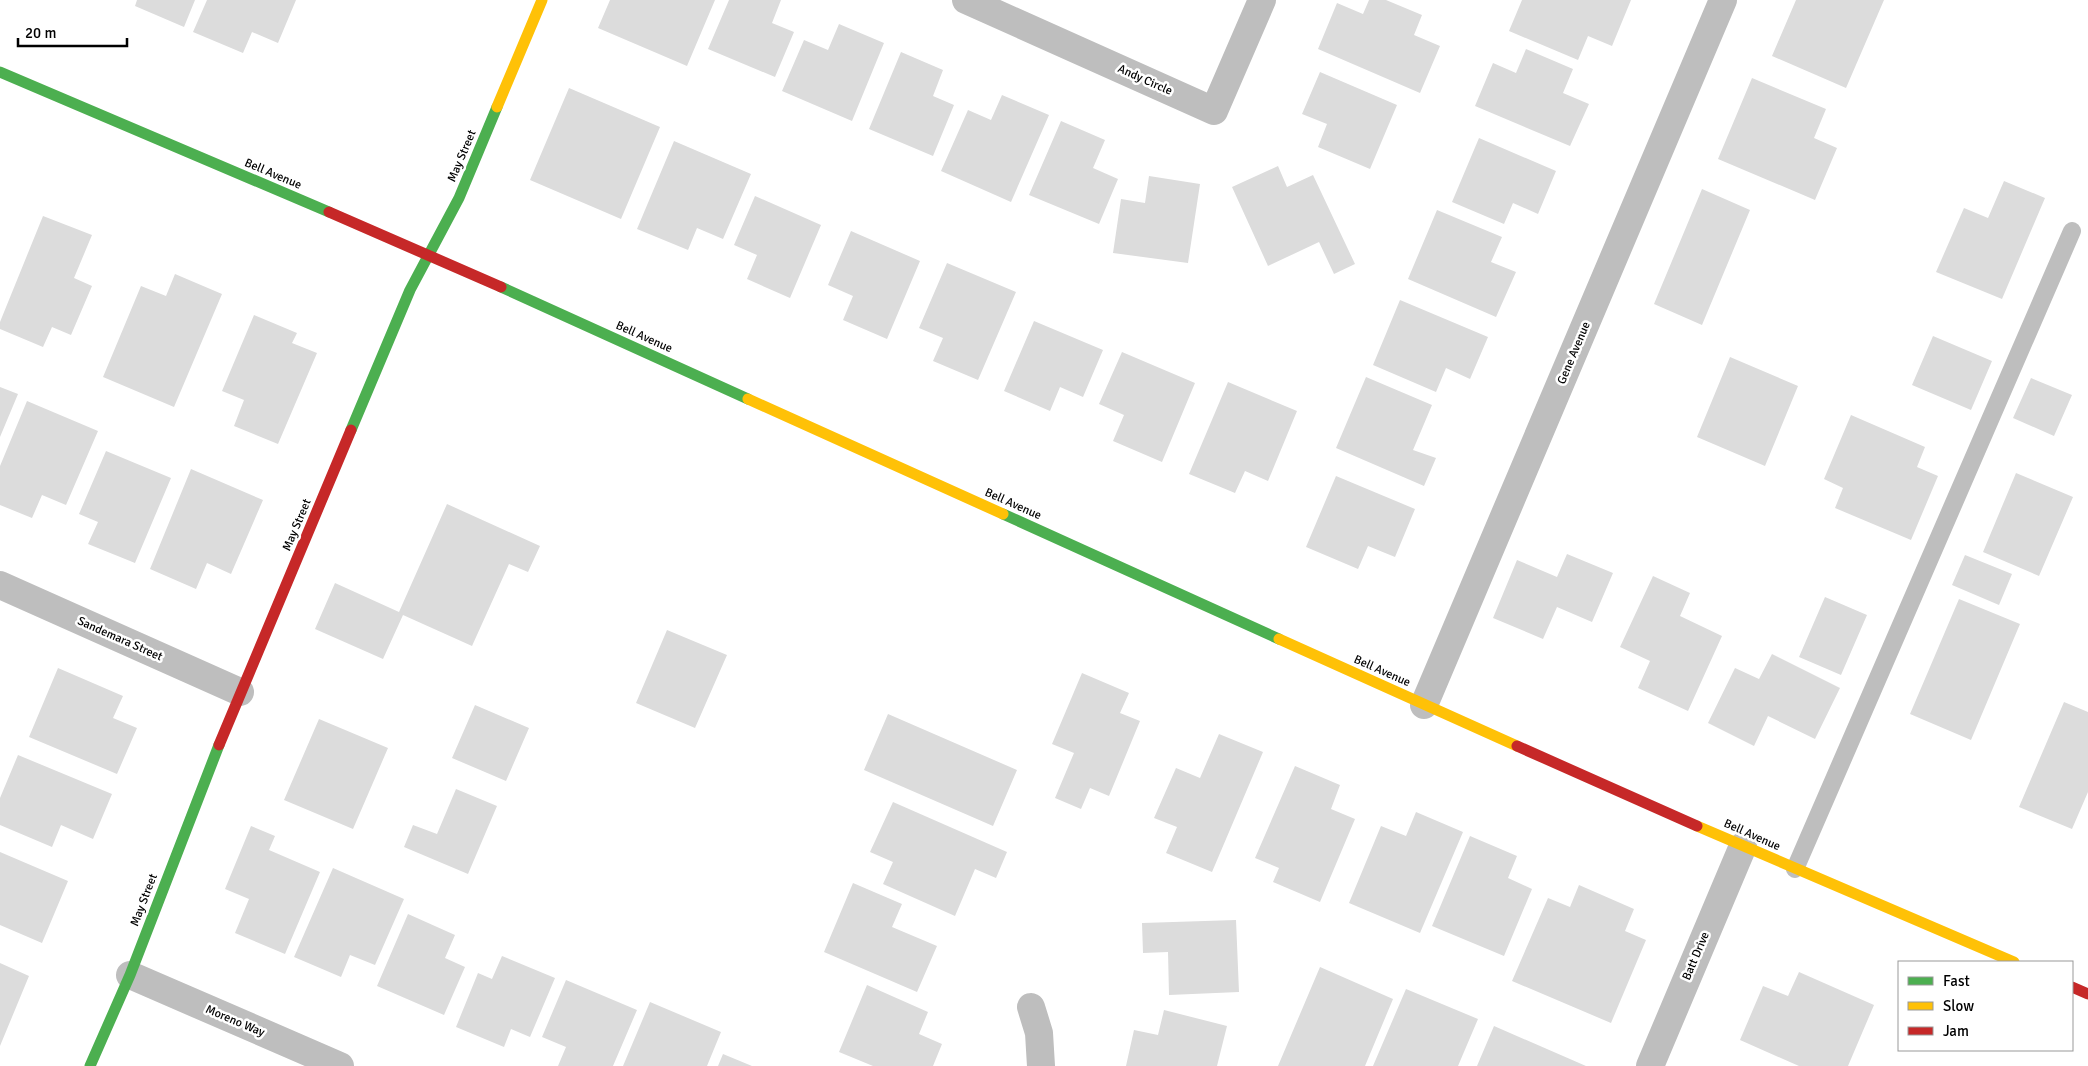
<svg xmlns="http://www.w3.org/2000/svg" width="2088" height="1066" viewBox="0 0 2088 1066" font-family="Signika,sans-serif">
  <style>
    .building { fill: #dcdcdc }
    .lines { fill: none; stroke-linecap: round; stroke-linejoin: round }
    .lane { stroke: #bebebe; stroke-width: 18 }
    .street { stroke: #bebebe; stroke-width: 28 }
    .fast { stroke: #4caf50; stroke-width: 11 }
    .slow { stroke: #ffc107; stroke-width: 11 }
    .jam { stroke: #c62828; stroke-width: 11 }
    .labels { text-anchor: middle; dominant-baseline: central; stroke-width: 5; stroke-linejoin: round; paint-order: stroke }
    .street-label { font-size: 12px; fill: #000; stroke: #fff }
  </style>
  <rect width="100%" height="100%" fill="#fff"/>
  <path class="building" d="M137,0H195L184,27L135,6Z
    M207,0H296L278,43L252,32L243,53L193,32Z
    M610,0H715L687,66L598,28Z
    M729,0H781L772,23L794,32L775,77L708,49Z
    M1369,0H1386L1422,15L1414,35L1440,46L1420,93L1318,49L1337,3L1363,14Z
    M1522,0H1631L1612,46L1588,36L1578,60L1509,31Z
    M1796,0H1884L1846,88L1772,56Z
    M839,24L884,43L852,121L782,91L804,40L828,50Z
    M1526,49L1573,69L1563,93L1589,104L1570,146L1475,106L1493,63L1516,73Z
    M901,52L943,70L933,96L954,105L933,156L869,129Z
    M1320,72L1397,105L1370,169L1318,147L1327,124L1302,114Z
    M1752,78L1826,109L1814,138L1837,148L1815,200L1718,159Z
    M569,88L660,127L621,219L530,180Z
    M1002,95L1049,115L1011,202L941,171L968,110L991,120Z
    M1061,121L1105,140L1093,168L1118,179L1099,224L1029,195Z
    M1479,138L1556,171L1538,214L1513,203L1504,224L1452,202Z
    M674,141L751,174L723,239L697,228L688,250L637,229Z
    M1278,166L1287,187L1313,175L1355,264L1334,274L1319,242L1268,266L1232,187Z
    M1149,176L1200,184L1188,263L1113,253L1121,199L1145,203Z
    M2004,181L2045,198L2002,299L1936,272L1964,208L1988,218Z
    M1702,189L1750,210L1702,325L1654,304Z
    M755,196L821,225L790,298L747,279L757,255L734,245Z
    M1437,210L1502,237L1491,262L1516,272L1496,317L1408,279Z
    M43,216L92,235L74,278L92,286L71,335L52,327L43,347L0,329V322Z
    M851,231L920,261L887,339L843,320L853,296L828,285Z
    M947,263L1016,292L978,380L933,361L943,338L919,328Z
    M175,274L222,294L174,407L103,377L141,286L166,296Z
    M1400,300L1488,337L1470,379L1446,368L1436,392L1373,365Z
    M254,315L297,333L292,343L317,353L278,444L234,426L244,400L222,391Z
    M1034,321L1103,350L1083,397L1060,387L1050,411L1004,391Z
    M1933,336L1992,361L1971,410L1912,385Z
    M1122,352L1195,383L1162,462L1113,441L1124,415L1099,404Z
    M1730,357L1798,386L1765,466L1697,437Z
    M1366,377L1432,405L1413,450L1436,458L1424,486L1336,448Z
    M2031,378L2072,395L2054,436L2013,418Z
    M1228,382L1297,411L1268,481L1245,471L1235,493L1189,474Z
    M0,387L18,394L0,437Z
    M27,401L98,431L66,505L42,495L32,518L0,505V466Z
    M1851,415L1925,447L1917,467L1938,476L1911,540L1835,508L1843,488L1824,479Z
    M106,451L171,478L135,563L88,544L98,522L79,514Z
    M191,469L263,500L231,574L207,563L196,589L150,569Z
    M2016,473L2073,497L2039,576L1983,552Z
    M1336,476L1415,509L1395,557L1368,546L1358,569L1306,547Z
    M447,504L540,546L528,572L509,564L472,646L403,615L383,659L315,629L335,583L399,612Z
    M1567,554L1613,573L1592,622L1557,607L1543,639L1493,618L1517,560L1557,577Z
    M1965,555L2012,574L1999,605L1952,585Z
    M1653,576L1690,593L1680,616L1722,636L1688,711L1638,688L1650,661L1620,647Z
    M1825,597L1867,615L1841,675L1799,657Z
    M1959,599L2020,624L1971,740L1910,714Z
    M667,630L727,655L695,728L636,703Z
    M1772,654L1840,688L1815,739L1768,716L1754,746L1708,723L1735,668L1759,679Z
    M58,668L123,696L113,718L137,728L117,774L29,737Z
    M1082,673L1129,693L1120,713L1140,721L1109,796L1090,788L1081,809L1055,798L1074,753L1052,744Z
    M2064,702L2088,712V792L2072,829L2019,807Z
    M475,705L529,728L506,781L452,758Z
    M888,714L1017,770L993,826L864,770Z
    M319,719L388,748L353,829L284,800Z
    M1219,734L1263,752L1212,872L1166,853L1177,827L1154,818L1176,768L1200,778Z
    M18,755L112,794L93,839L61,825L52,847L0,825V798Z
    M1295,766L1340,785L1331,809L1355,819L1320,902L1273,882L1279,868L1255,858Z
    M456,789L497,806L468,874L404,847L413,825L437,834Z
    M893,802L1007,852L996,878L975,869L955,916L883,884L893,862L870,852Z
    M1416,812L1463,832L1420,933L1349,903L1381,826L1406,836Z
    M251,826L275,836L269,850L320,872L285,954L235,933L249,899L225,889Z
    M1470,836L1517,856L1508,878L1532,889L1504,956L1432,926Z
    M0,852L68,881L42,943L0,925Z
    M333,868L404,899L375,965L350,955L341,977L294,957Z
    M853,883L902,904L892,927L937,946L917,992L824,952Z
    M1579,885L1634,909L1625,931L1646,940L1611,1023L1512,981L1548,898L1570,907Z
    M408,914L455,935L445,958L465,967L444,1015L377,986Z
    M1236,920L1239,992L1169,995L1168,952L1143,953L1142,923Z
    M502,956L555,978L530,1037L511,1029L504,1047L456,1027L478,973L492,979Z
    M0,963L29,976L0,1046Z
    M1320,967L1393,999L1365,1066H1278Z
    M1799,972L1874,1005L1848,1066H1799L1740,1040L1763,986L1788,996Z
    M566,980L637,1010L613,1066H558L566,1047L542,1037Z
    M867,985L928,1012L919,1034L942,1044L933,1066H873L839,1052Z
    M1406,989L1478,1019L1458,1066H1373Z
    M650,1002L721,1032L707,1066H623Z
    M1164,1010L1227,1026L1217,1066H1126L1134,1030L1158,1035Z
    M1494,1026L1586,1066H1477Z
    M723,1054L752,1066H718Z"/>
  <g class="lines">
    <path class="lane" d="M1795,869L2072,231"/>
    <path class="street" d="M966,0L1214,111L1262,0
      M0,585L240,692
      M1424,705L1723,0
      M130,975L340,1066
      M1031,1007L1039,1033L1041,1066
      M1650,1066L1743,846"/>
    <path class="fast" d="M0,72L329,212
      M501,287L748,399
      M351,430L410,290L459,198L497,107
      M1003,514L1279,639
      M90,1066L130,975L219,745"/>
    <path class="slow" d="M497,107L542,0
      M748,399L1003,514
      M1279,639L1517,746
      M1697,826L2014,962"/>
    <path class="jam" d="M329,212L501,287
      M219,745L351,430
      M1517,746L1697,826
      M2072,987L2088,994"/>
  </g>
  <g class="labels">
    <g class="street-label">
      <text transform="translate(1145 80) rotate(24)">Andy Circle</text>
      <text transform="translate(462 156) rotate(-67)">May Street</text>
      <text transform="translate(273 174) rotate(23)">Bell Avenue</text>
      <text transform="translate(644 337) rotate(24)">Bell Avenue</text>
      <text transform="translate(1574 353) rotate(-67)">Gene Avenue</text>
      <text transform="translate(1013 504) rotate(24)">Bell Avenue</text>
      <text transform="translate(297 525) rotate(-67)">May Street</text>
      <text transform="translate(120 639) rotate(24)">Sandemara Street</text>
      <text transform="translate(1382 671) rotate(24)">Bell Avenue</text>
      <text transform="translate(1752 835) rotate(24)">Bell Avenue</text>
      <text transform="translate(144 900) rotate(-69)">May Street</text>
      <text transform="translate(1696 956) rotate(-67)">Batt Drive</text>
      <text transform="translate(235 1021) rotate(23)">Moreno Way</text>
    </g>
  </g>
  <rect x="1898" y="961" width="175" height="90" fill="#ffffff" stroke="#999999"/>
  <rect x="1908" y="977" width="25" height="8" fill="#4caf50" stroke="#999999"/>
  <text x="1943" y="986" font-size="15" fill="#000000">Fast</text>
  <rect x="1908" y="1002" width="25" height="8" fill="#ffc107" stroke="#999999"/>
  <text x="1943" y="1011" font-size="15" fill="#000000">Slow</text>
  <rect x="1908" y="1027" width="25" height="8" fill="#c62828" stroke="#999999"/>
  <text x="1943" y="1036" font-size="15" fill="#000000">Jam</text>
  <path d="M18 38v8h109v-8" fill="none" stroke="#000000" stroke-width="2.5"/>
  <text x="25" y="38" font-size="15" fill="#000000" stroke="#ffffff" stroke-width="4" paint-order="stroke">20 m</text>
</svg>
